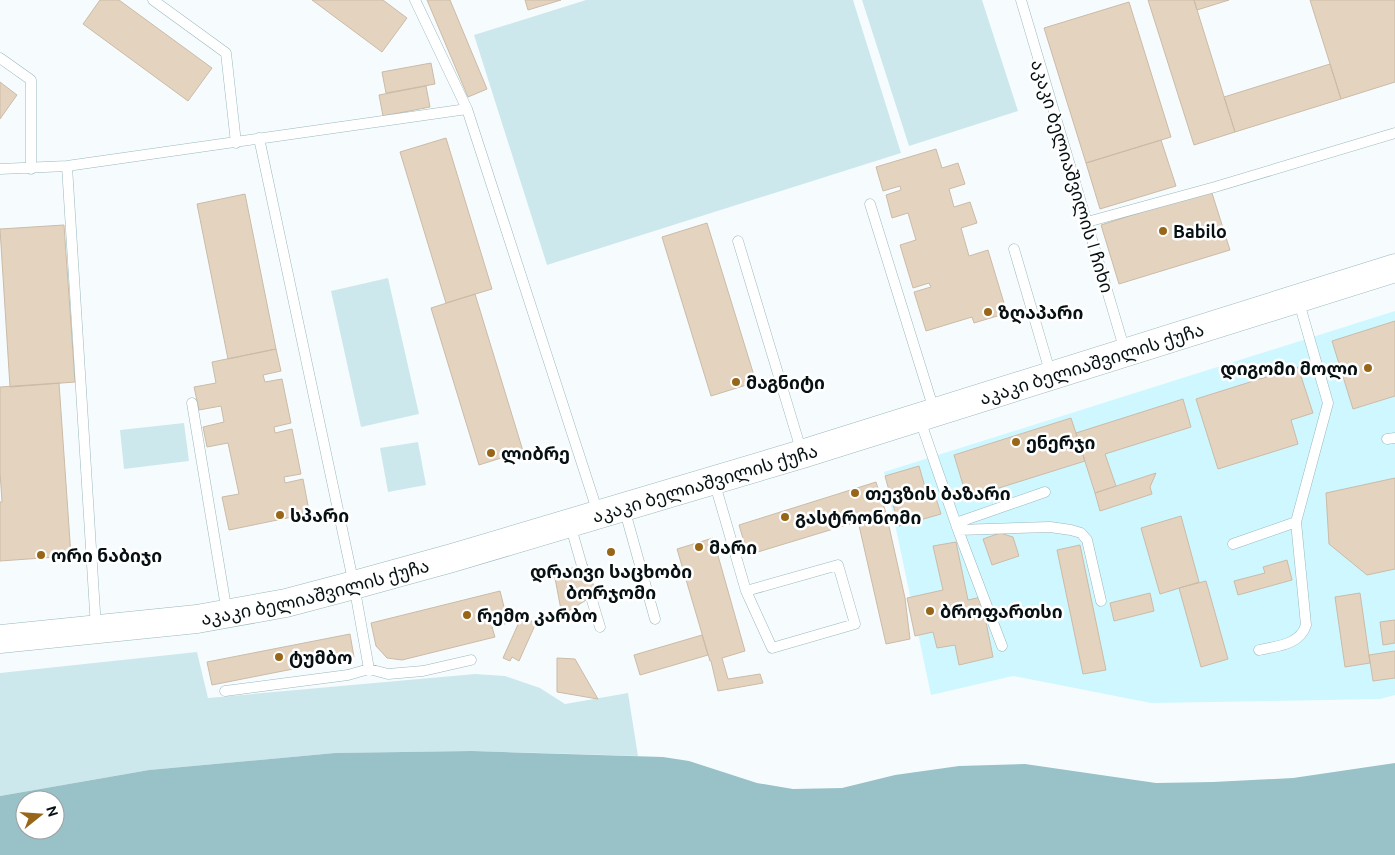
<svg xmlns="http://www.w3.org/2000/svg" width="1395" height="855" viewBox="0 0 1395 855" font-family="Ubuntu,'Noto Sans Georgian',sans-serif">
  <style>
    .built { fill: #cef7ff }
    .green { fill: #cde8ed }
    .water { fill: #99c1c8; fill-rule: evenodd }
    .building { fill: #e4d3bf; stroke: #cbbba7 }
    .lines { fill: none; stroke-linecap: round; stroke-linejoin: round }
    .service-casing { stroke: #9ab8bd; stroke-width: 11 }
    .secondary-casing { stroke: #9ab8bd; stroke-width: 29 }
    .service { stroke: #fff; stroke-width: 10 }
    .secondary { stroke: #fff; stroke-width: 28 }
    .poi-dot { fill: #976618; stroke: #fff; stroke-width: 2 }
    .labels { text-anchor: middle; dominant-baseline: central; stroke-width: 5; stroke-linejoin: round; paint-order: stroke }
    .street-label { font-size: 18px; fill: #071113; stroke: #fff }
    .poi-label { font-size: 18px; font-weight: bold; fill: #071113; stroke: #fff; text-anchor: start }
  </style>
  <rect width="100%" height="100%" fill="#f6fcfe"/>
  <path class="built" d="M1395,311V695L1380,699L1151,703L1013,676L931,695L884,472Z"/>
  <path class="green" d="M586,0H853L901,153L547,265L474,35Z
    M862,0H982L1018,111L909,146Z
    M388,278L419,414L361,427L331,291Z
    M184,423L189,461L124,469L120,430Z
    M418,442L426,485L388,492L380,448Z
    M197,652L208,698L475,674L505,676L540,688L565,704L628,693L638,756L472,751L335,753L149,770L0,796V673Z"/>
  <path class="water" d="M472,751L663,757L689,761L757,783L793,789L842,788L895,775L959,766L1025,764L1156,783L1213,782L1293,778L1395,763V855H0V796L149,770L335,753ZM25,800H55V830H25Z"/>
  <path class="building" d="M100,0H119L212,68L188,101L83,24Z
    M312,0H383L407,18L382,52Z
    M427,0H450L487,89L468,97Z
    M525,0H561L528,10Z
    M1148,0H1194L1235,132L1194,145Z
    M1194,0H1229L1197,10Z
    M1310,0H1395V82L1341,99Z
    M1129,2L1171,137L1086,163L1044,28Z
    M431,63L435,84L386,93L382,72Z
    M1330,64L1341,99L1235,132L1224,97Z
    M0,82L17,95L0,119Z
    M426,86L430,107L383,116L379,95Z
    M446,138L492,289L446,303L400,152Z
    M1161,140L1176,186L1100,209L1086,163Z
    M936,149L942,168L958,163L965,184L949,189L954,207L970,202L977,223L961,228L969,256L988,250L1007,313L974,323L972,317L926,331L914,292L931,287L929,283L913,288L900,245L916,240L908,213L892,218L886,195L901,190L900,186L883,191L876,167Z
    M1211,190L1230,250L1119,284L1101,225Z
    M245,194L276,349L228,359L197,204Z
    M707,223L756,382L711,396L662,237Z
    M64,225L75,382L10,387L0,229Z
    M475,294L523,451L479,465L431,308Z
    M1395,321V396L1353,409L1332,341Z
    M276,349L281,371L263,375L265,382L282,379L291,423L274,427L275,433L292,429L301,474L284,477L285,483L303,479L310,516L292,520V517L229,530L222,497L239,494L228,443L207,447L203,427L224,422L221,406L199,410L194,387L216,383L212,362Z
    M1298,367L1313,413L1291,420L1298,444L1218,469L1196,399Z
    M59,383L71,556L0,561V502H2L0,472V387Z
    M1183,399L1191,427L1105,454L1116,486L1095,493L1076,433Z
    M1071,418L1085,461L967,498L954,455Z
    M919,466L927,494L934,492L941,514L899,526L885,476Z
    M1156,473L1150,487L1152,494L1100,511L1095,493Z
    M1395,478V569L1367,575L1329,544L1326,493Z
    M876,482L886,513L748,555L739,525Z
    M886,513L905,598L910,639L886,644L858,521Z
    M1181,516L1199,582L1160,594L1141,528Z
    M1000,533L1013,537L1019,556L992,565L983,539Z
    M713,538L745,651L722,658L728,679L760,674L763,683L718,691L711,661H710L677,549Z
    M956,542L968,600L981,597L993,657L959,665L955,645L937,648L933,632L915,636L907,598L943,590L933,546Z
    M1080,545L1106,670L1083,674L1057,550Z
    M1287,560L1292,580L1238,595L1234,581L1265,573L1263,567Z
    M587,564L596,594L562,615L554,573Z
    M1206,581L1228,659L1201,667L1179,588Z
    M500,591L508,623L492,627L495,637L402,660L387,658L376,646L371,623Z
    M1150,593L1154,611L1114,621L1110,603Z
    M1360,593L1370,663L1345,667L1335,597Z
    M520,620L527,623L529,620L536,623L519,661L512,657L510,661L503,658Z
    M1395,620V643L1383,645L1380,622Z
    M350,634L354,657L212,685L207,662Z
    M702,635L708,655L640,675L634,655Z
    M1395,651V678L1373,681L1369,655Z
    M557,658L575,659L598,699L557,692Z"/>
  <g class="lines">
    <g class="service-casing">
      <path id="service" d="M153,0L226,53L236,143
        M1021,0L1125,351
        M0,58L31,80V169
        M467,109L598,513
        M259,138L354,585L369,669L388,674L423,671L471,660
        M67,166L96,628
        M0,169L67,166L467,109L415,0
        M870,204L934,410
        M1087,222L1215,187L1395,133
        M738,241L802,453
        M1014,249L1051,375
        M192,403L227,613
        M919,417L958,530L1050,527L1071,530L1081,533L1087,540L1101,601
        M1387,439L1395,438
        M714,481L746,591
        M624,508L655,619
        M956,523L1045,492
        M570,524L582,566
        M958,530L1002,646
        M1233,544L1296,522L1328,403L1298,299
        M838,565L855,624L772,648L746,591Z
        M591,597L600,627
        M1259,650C1277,646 1300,645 1306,625L1296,522
        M225,691L348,675L369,669"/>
    </g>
    <g class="secondary-casing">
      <g id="secondary">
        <path id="s1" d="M0,639L197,619L286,603L354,585L452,558L802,454L1395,268"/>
      </g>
    </g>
    <use href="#service" class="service"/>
    <use href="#secondary" class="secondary"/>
  </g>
  <g class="poi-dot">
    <circle cx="1163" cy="231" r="5"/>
    <circle cx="988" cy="312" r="5"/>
    <circle cx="1368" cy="368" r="5"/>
    <circle cx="736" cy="382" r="5"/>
    <circle cx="1016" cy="442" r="5"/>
    <circle cx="491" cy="453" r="5"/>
    <circle cx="855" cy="493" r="5"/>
    <circle cx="280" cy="515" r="5"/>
    <circle cx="785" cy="517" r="5"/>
    <circle cx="699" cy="547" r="5"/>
    <circle cx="611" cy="552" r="5"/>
    <circle cx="41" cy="555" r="5"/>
    <circle cx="930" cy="611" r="5"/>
    <circle cx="467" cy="615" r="5"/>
    <circle cx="279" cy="657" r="5"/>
  </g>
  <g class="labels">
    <g class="street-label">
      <text transform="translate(1073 176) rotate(73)">აკაკი ბელიაშვილის I ჩიხი</text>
      <text stroke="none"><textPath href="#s1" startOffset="1129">აკაკი ბელიაშვილის ქუჩა</textPath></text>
      <text stroke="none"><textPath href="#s1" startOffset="724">აკაკი ბელიაშვილის ქუჩა</textPath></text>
      <text stroke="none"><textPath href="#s1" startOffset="319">აკაკი ბელიაშვილის ქუჩა</textPath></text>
    </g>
    <g class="poi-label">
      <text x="1173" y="231">Babilo</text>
      <text x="998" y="312">ზღაპარი</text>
      <text x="1358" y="368" text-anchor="end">დიგომი მოლი</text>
      <text x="746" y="382">მაგნიტი</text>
      <text x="1026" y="442">ენერჯი</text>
      <text x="501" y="453">ლიბრე</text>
      <text x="865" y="493">თევზის ბაზარი</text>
      <text x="290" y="515">სპარი</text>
      <text x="795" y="517">გასტრონომი</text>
      <text x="709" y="547">მარი</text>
      <text x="51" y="555">ორი ნაბიჯი</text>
      <text x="611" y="571" text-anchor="middle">დრაივი საცხობი<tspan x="611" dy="21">ბორჯომი</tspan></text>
      <text x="940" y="611">ბროფართსი</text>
      <text x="477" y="615">რემო კარბო</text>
      <text x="289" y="657">ტუმბო</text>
    </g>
  </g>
  <g transform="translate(40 815) rotate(73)"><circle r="24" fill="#ffffff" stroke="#9ca0a1"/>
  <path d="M0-4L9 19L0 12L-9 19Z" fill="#976618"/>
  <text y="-8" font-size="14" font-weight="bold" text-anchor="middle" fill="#071113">N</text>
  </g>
</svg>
